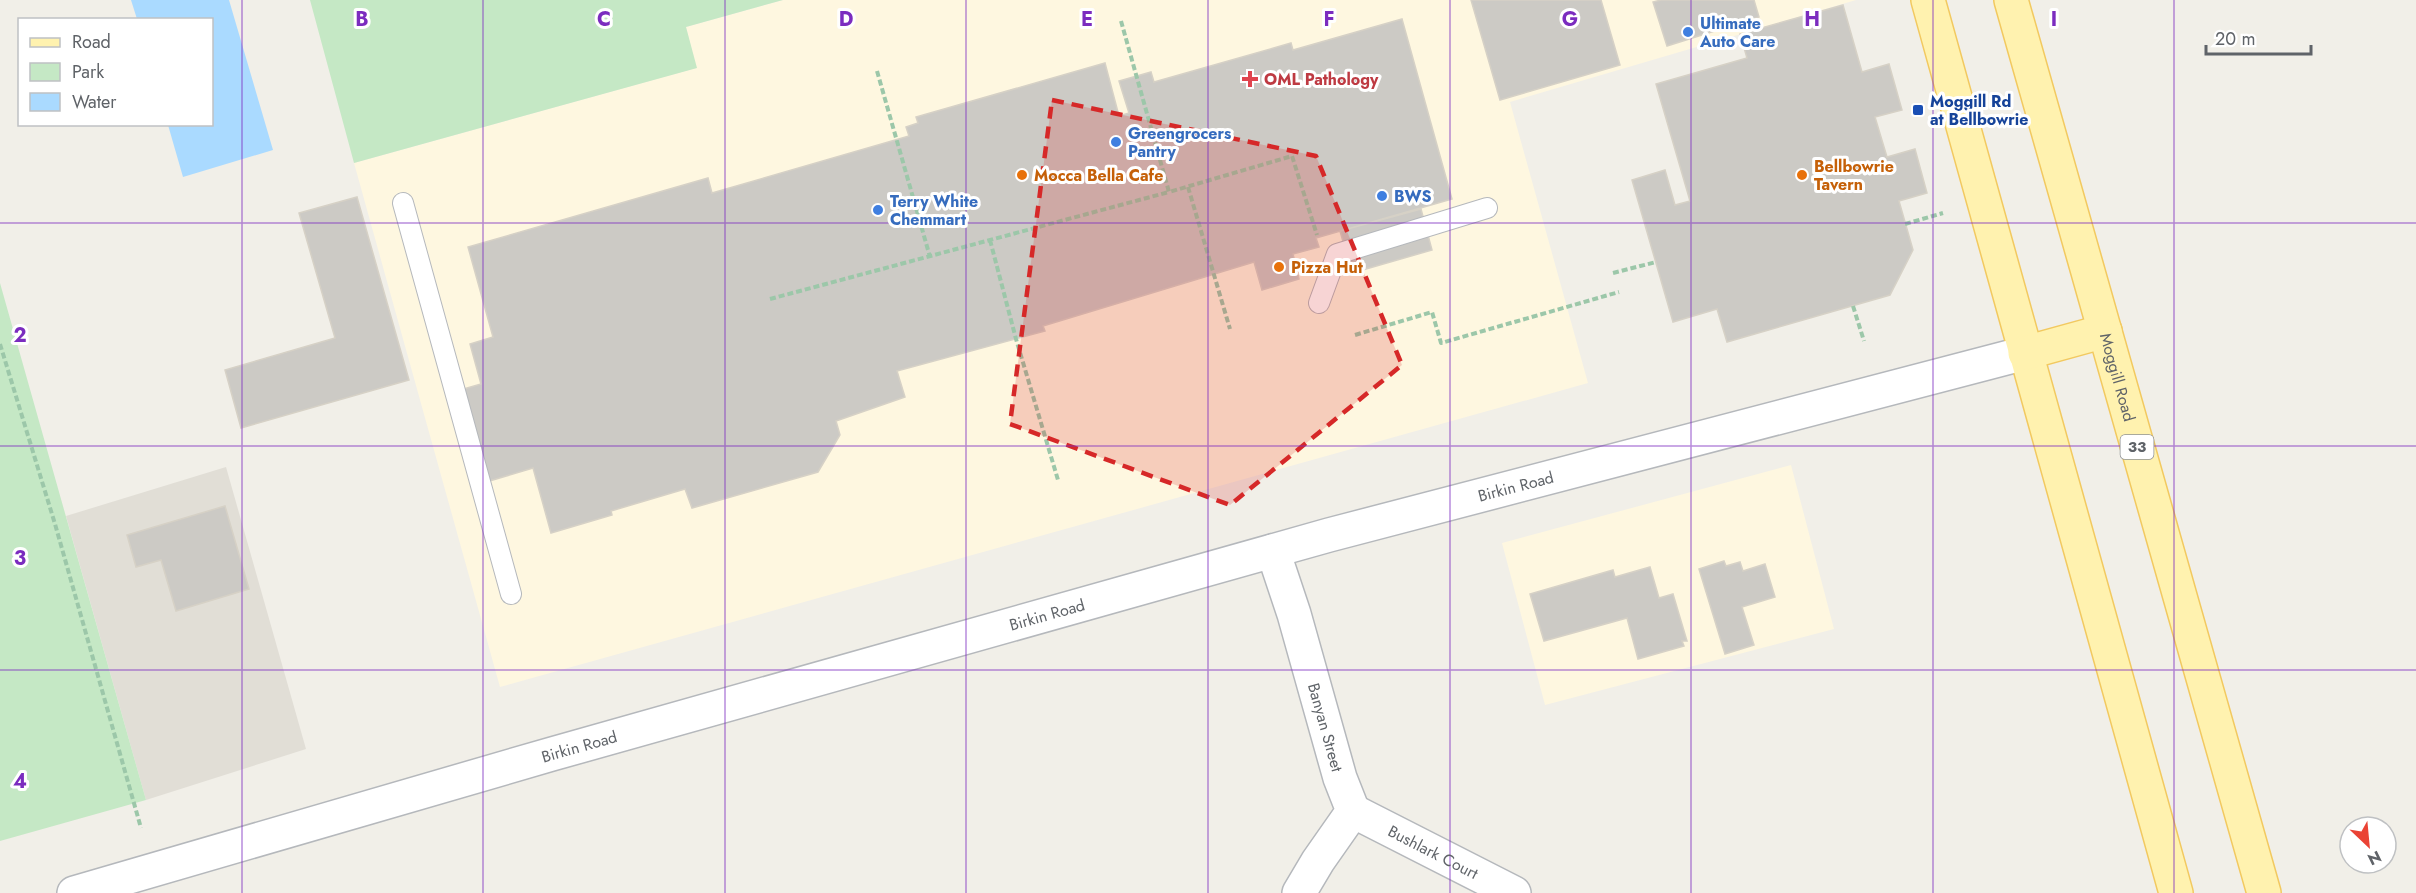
<svg xmlns="http://www.w3.org/2000/svg" width="2416" height="893" viewBox="0 0 2416 893" font-family="Jost,sans-serif">
  <style>
    .commercial { fill: #fef7e0 }
    .education { fill: #e1ded6 }
    .green { fill: #c5e8c5 }
    .water { fill: #aadaff }
    .building { fill: #cccac5; stroke: #d6d1c6; stroke-width: 1.5 }
    .lines { fill: none; stroke-linecap: round; stroke-linejoin: round }
    .service-casing { stroke: #b5b8bc; stroke-width: 22 }
    .minor-casing { stroke: #b5b8bc; stroke-width: 36 }
    .primary-casing { stroke: #f2c960; stroke-width: 36 }
    .path { stroke: #9cc7a9; stroke-width: 4; stroke-dasharray: 6 3; stroke-linecap: butt }
    .service { stroke: #fff; stroke-width: 20 }
    .minor { stroke: #fff; stroke-width: 33 }
    .primary { stroke: #fff2af; stroke-width: 33 }
    .marked { fill: #d62828; fill-opacity: 0.2; stroke: #d62828; stroke-width: 4.5; stroke-dasharray: 12 8; stroke-linejoin: round }
    .grid { fill: none; stroke: #7b2cbf; stroke-width: 1.5; stroke-opacity: 0.55 }
    .shop-dot { fill: #3f7fe0; stroke: #fff; stroke-width: 2 }
    .health-dot { fill: #e0444e; stroke: #fff; stroke-width: 2 }
    .transit-dot { fill: #1a4fb4; stroke: #fff; stroke-width: 2 }
    .food-dot { fill: #e8710a; stroke: #fff; stroke-width: 2 }
    .labels { text-anchor: middle; dominant-baseline: central; stroke-width: 6; stroke-linejoin: round; paint-order: stroke }
    .shield { fill: #fff; stroke: #8f9295; stroke-width: 1.5 }
    .shield-label { font-size: 15px; font-weight: bold; fill: #5f6368 }
    .shop-label { font-size: 16px; font-weight: bold; fill: #366cbe; stroke: #fff; text-anchor: start }
    .health-label { font-size: 16px; font-weight: bold; fill: #be3a42; stroke: #fff; text-anchor: start }
    .transit-label { font-size: 16px; font-weight: bold; fill: #164399; stroke: #fff; text-anchor: start }
    .food-label { font-size: 16px; font-weight: bold; fill: #c56008; stroke: #fff; text-anchor: start }
    .street-label { font-size: 16px; fill: #5f6368; stroke: #fff }
    .grid-label { font-size: 20px; text-anchor: middle; font-weight: bold; fill: #7b2cbf; stroke: #fff; stroke-width: 6; stroke-linejoin: round; paint-order: stroke }
  </style>
  <rect width="100%" height="100%" fill="#f1efe8"/>
  <path class="commercial" d="M783,0H1856L1510,102L1588,383L500,687L354,163L696,68L686,27Z
    M1791,465L1834,629L1545,705L1502,543Z"/>
  <path class="education" d="M226,467L306,749L146,800L66,516Z"/>
  <path class="green" d="M310,0H783L686,27L697,68L354,163Z
    M0,283L146,800L0,841Z"/>
  <path class="water" d="M131,0H229L273,150L183,177L168,125L212,124V20L137,19Z"/>
  <path class="building" d="M1471,0H1601L1620,65L1500,100Z
    M1661,0H1754L1759,17L1667,46L1653,2Z
    M1843,5L1862,72L1889,64L1902,110L1875,117L1887,157L1915,149L1927,193L1899,201L1913,250L1890,295L1727,342L1717,309L1673,322L1632,180L1665,170L1675,205L1690,201L1656,84L1747,58L1740,34Z
    M1402,19L1452,199L1316,238L1319,247L1293,254L1299,279L1262,290L1254,262L1043,326L1045,331L897,371L905,397L836,421L840,435L818,472L692,508L685,489L611,511L612,515L551,533L533,468L486,482L460,390L481,384L470,344L493,337L468,247L708,178L712,193L909,136L906,127L918,123L916,117L1105,63L1119,116L1129,113L1119,81L1151,72L1154,82L1291,43L1293,50Z
    M357,197L409,380L241,428L225,370L335,338L299,213Z
    M1421,209L1432,250L1352,273L1340,231Z
    M225,506L249,589L176,611L161,560L136,567L127,535Z
    M1724,561L1726,566L1740,562L1743,571L1765,564L1775,597L1742,607L1754,645L1725,654L1699,569Z
    M1650,567L1659,598L1673,594L1687,641H1682L1684,646L1638,659L1627,618L1544,641L1530,594L1613,570L1615,577Z"/>
  <g class="lines">
    <g class="service-casing">
      <path id="service" d="M403,203L511,594
        M1319,303L1337,254L1487,208"/>
    </g>
    <g class="minor-casing">
      <g id="minor">
        <path id="s1" d="M1273,551L1294,614L1340,778L1353,811L1318,861L1299,893"/>
        <path id="s2" d="M1353,811L1514,893"/>
        <path id="s3" d="M74,893L552,754L1329,535L2025,353"/>
      </g>
    </g>
    <g class="primary-casing">
      <g id="primary">
        <path d="M1928,0L2176,893"/>
        <path id="s4" d="M2011,0L2264,893"/>
        <path d="M2025,353L2105,331"/>
      </g>
    </g>
    <path class="path" d="M1121,21L1169,192L1292,156L1317,235
      M877,71L930,257
      M1188,187L1230,329
      M1905,224L1943,213
      M990,240L1016,339L1058,480
      M1613,273L1656,262
      M770,299L1169,192
      M1853,306L1864,341
      M1355,335L1432,312L1441,343L1619,292
      M0,344L55,524L141,828"/>
    <use href="#service" class="service"/>
    <use href="#minor" class="minor"/>
    <use href="#primary" class="primary"/>
  </g>
  <path class="marked" d="M1052,100L1316,156L1402,365L1230,505L1010,424Z"/>
  <path class="grid" d="M242,0V893M483,0V893M725,0V893M966,0V893M1208,0V893M1450,0V893M1691,0V893M1933,0V893M2174,0V893M0,223H2416M0,446H2416M0,670H2416"/>
  <g class="shop-dot">
    <circle cx="1688" cy="32" r="6"/>
    <circle cx="1116" cy="142" r="6"/>
    <circle cx="1382" cy="196" r="6"/>
    <circle cx="878" cy="210" r="6"/>
  </g>
  <path class="health-dot" d="M1247 70h6v6h6v6h-6v6h-6v-6h-6v-6h6z"/>
  <rect class="transit-dot" x="1912" y="104" width="12" height="12" rx="3"/>
  <g class="food-dot">
    <circle cx="1022" cy="175" r="6"/>
    <circle cx="1802" cy="175" r="6"/>
    <circle cx="1279" cy="267" r="6"/>
  </g>
  <g class="labels">
    <rect class="shield" x="2120.5" y="435" width="33" height="24" rx="4.5"/>
    <g class="shield-label">
      <text x="2137" y="447">33</text>
    </g>
    <g class="shop-label">
      <text x="1700" y="23">Ultimate<tspan x="1700" dy="18">Auto Care</tspan></text>
      <text x="1128" y="133">Greengrocers<tspan x="1128" dy="18">Pantry</tspan></text>
      <text x="1394" y="196">BWS</text>
      <text x="890" y="201">Terry White<tspan x="890" dy="18">Chemmart</tspan></text>
    </g>
    <g class="health-label">
      <text x="1264" y="79">OML Pathology</text>
    </g>
    <g class="transit-label">
      <text x="1930" y="101">Moggill Rd<tspan x="1930" dy="18">at Bellbowrie</tspan></text>
    </g>
    <g class="food-label">
      <text x="1814" y="166">Bellbowrie<tspan x="1814" dy="18">Tavern</tspan></text>
      <text x="1034" y="175">Mocca Bella Cafe</text>
      <text x="1291" y="267">Pizza Hut</text>
    </g>
    <g class="street-label">
      <text stroke="none"><textPath href="#s4" startOffset="392">Moggill Road</textPath></text>
      <text stroke="none"><textPath href="#s3" startOffset="1498">Birkin Road</textPath></text>
      <text stroke="none"><textPath href="#s3" startOffset="1012">Birkin Road</textPath></text>
      <text stroke="none"><textPath href="#s1" startOffset="184">Banyan Street</textPath></text>
      <text stroke="none"><textPath href="#s3" startOffset="526">Birkin Road</textPath></text>
      <text stroke="none"><textPath href="#s2" startOffset="90">Bushlark Court</textPath></text>
    </g>
  </g>
  <g class="grid-label">
    <text x="362" y="26">B</text>
    <text x="604" y="26">C</text>
    <text x="846" y="26">D</text>
    <text x="1087" y="26">E</text>
    <text x="1329" y="26">F</text>
    <text x="1570" y="26">G</text>
    <text x="1812" y="26">H</text>
    <text x="2054" y="26">I</text>
    <text x="20" y="342">2</text>
    <text x="20" y="565">3</text>
    <text x="20" y="788">4</text>
  </g>
  <rect x="18" y="18" width="195" height="108" fill="#ffffff" stroke="#bfc1c3" stroke-width="1.5"/>
  <rect x="30" y="38" width="30" height="9" fill="#fff2af" stroke="#bfc1c3" stroke-width="1.5"/>
  <text x="72" y="48" font-size="18" fill="#5f6368">Road</text>
  <rect x="30" y="63" width="30" height="18" fill="#c5e8c5" stroke="#bfc1c3" stroke-width="1.5"/>
  <text x="72" y="78" font-size="18" fill="#5f6368">Park</text>
  <rect x="30" y="93" width="30" height="18" fill="#aadaff" stroke="#bfc1c3" stroke-width="1.5"/>
  <text x="72" y="108" font-size="18" fill="#5f6368">Water</text>
  <g transform="translate(2368 845) rotate(154)"><circle r="28" fill="#ffffff" stroke="#bfc1c3" stroke-width="1.5"/>
  <path d="M0-4.5L10 22L0 15L-10 22Z" fill="#ea4335"/>
  <text y="-9" font-size="16" font-weight="bold" text-anchor="middle" fill="#5f6368">N</text>
  </g>
  <path d="M2206 45v9h105v-9" fill="none" stroke="#5f6368" stroke-width="3"/>
  <text x="2215" y="45" font-size="18" fill="#5f6368" stroke="#ffffff" stroke-width="4.5" paint-order="stroke">20 m</text>
</svg>
